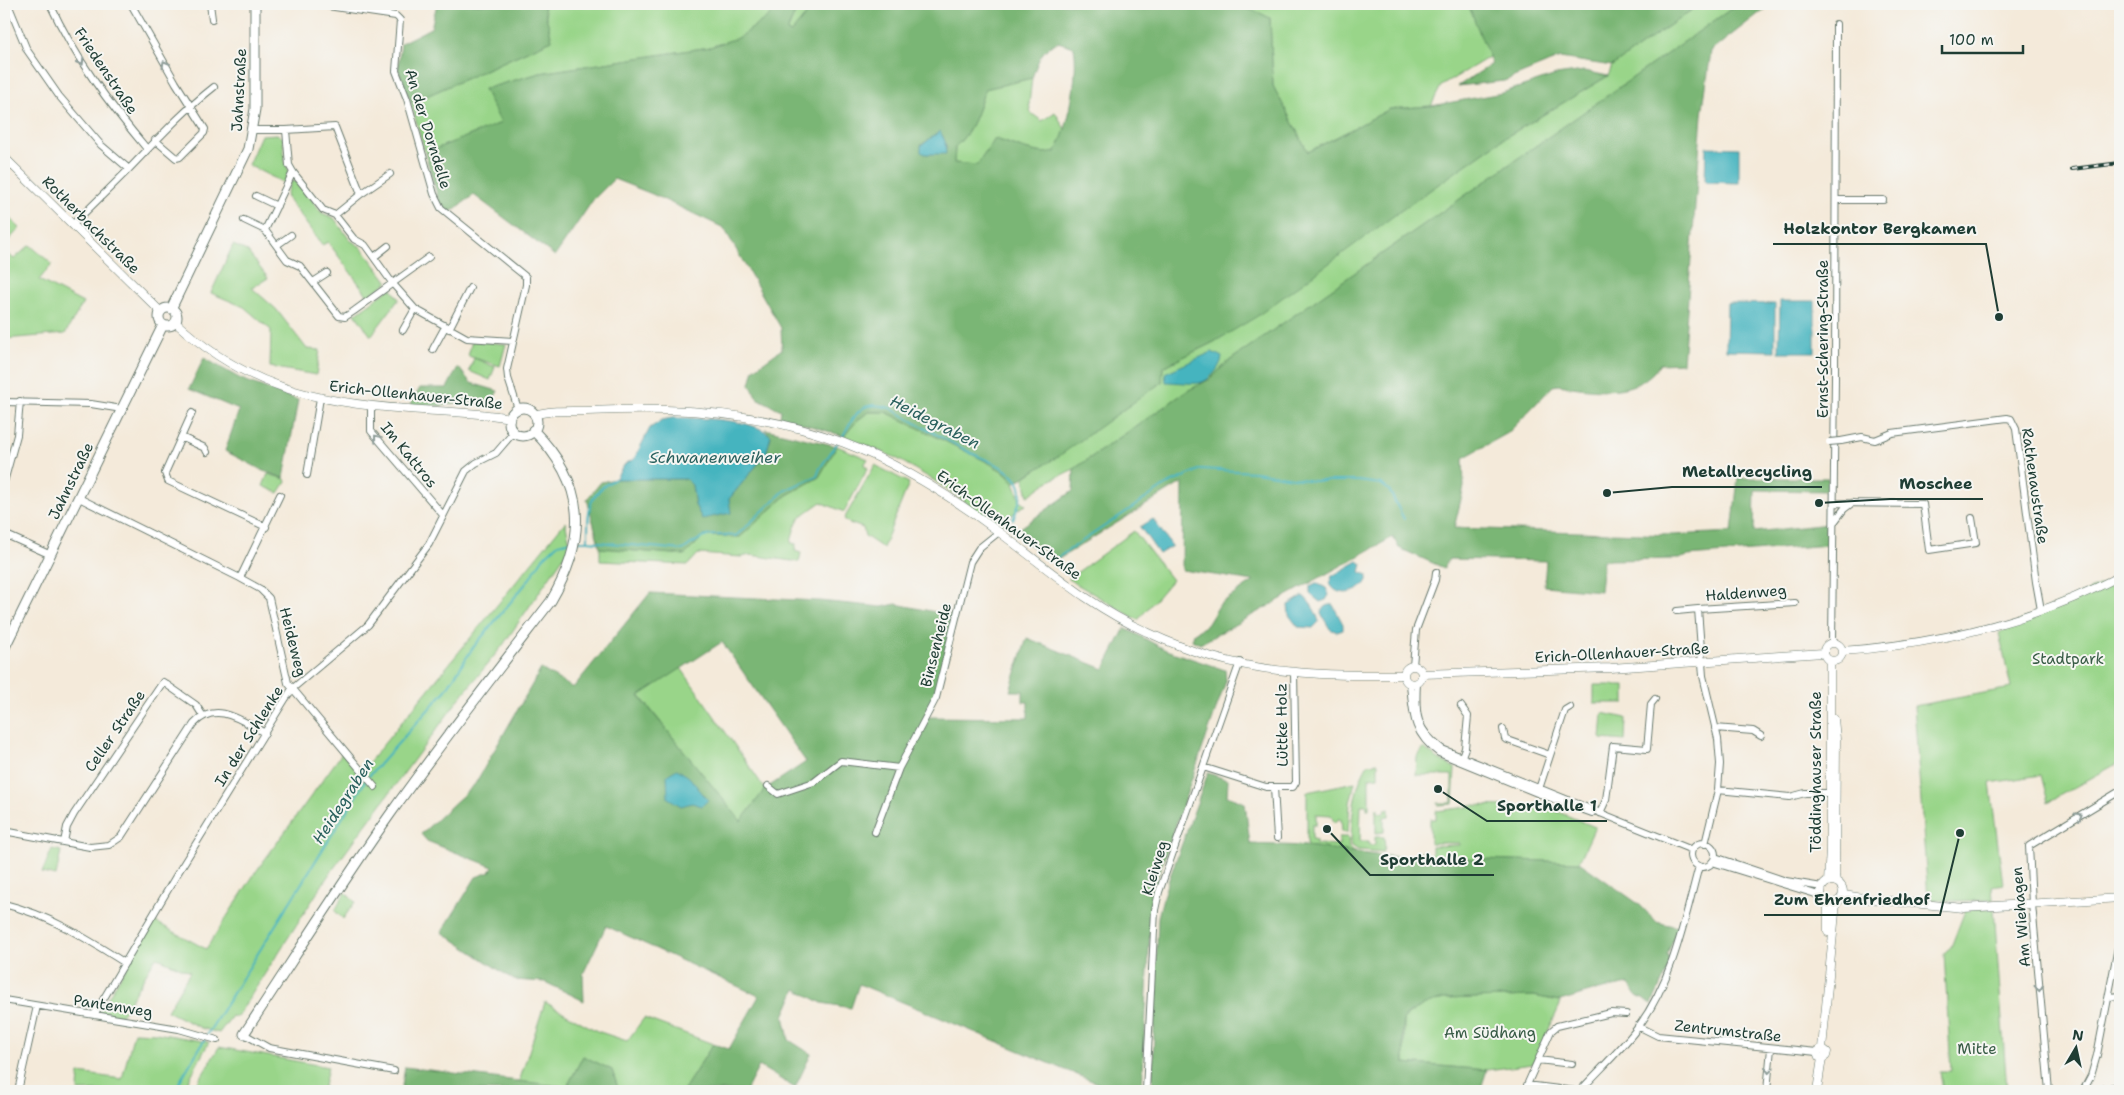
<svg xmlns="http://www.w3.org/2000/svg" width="2124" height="1095" viewBox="0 0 2124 1095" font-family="'Shantell Sans',sans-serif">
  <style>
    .green { fill: #99d589; stroke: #5c895e }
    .forest { fill: #7ab675; stroke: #4c7a54; fill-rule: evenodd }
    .water { fill: #45b4bf; stroke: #32787a }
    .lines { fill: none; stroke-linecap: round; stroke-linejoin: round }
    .stream { stroke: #45b4bf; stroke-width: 2 }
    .minor-casing { stroke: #6a7a6e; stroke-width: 8 }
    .tertiary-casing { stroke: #6a7a6e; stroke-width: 9 }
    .secondary-casing { stroke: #6a7a6e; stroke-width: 11 }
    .minor { stroke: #fff; stroke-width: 6 }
    .tertiary { stroke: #fff; stroke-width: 8 }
    .secondary { stroke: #fff; stroke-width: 9 }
    .rail-casing { stroke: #1f3d34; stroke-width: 4 }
    .rail { stroke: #f6f6f2; stroke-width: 2; stroke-dasharray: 5.5; stroke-linecap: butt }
    .minor-bridge-casing { stroke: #6a7a6e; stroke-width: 8; stroke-linecap: butt }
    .minor-bridge { stroke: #fff; stroke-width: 6 }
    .oneway { stroke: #8f9e9a }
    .labels { text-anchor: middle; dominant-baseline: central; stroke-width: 4; stroke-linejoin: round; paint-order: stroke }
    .street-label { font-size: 15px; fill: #1f3d34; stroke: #f6f6f2 }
    .park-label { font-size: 15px; fill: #375b45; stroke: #f6f6f2 }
    .water-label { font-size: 16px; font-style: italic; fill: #2a615e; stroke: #f6f6f2 }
    .leader { fill: none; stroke: #1f3d34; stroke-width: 2 }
    .callout-dot { fill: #1f3d34; stroke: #f6f6f2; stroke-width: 2 }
    .callout-label { font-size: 16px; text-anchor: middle; font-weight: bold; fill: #1f3d34; stroke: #f6f6f2; stroke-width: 4; stroke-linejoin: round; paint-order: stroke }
  </style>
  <rect width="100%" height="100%" fill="#f6f6f2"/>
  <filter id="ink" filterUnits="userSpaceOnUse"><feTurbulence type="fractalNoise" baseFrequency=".02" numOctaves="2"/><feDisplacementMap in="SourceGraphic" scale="10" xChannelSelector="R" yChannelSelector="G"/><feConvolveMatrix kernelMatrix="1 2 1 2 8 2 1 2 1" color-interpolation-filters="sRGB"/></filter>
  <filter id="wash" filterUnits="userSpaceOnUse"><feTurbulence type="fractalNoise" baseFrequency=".0096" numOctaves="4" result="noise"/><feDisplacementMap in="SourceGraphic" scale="20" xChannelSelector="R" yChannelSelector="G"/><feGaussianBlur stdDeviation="1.12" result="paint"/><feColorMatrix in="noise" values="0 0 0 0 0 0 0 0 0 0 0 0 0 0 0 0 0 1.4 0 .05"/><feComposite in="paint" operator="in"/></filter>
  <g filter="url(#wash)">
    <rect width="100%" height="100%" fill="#f4eada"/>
    <path class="green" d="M543,4H776L773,13L740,37L710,47L540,73L484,89L501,123L425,153L411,103L552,40Z
      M799,4H811L810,10L791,33L787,32Z
      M1241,4H1468L1491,56L1441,86L1431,106L1390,109L1308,152L1273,86L1270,18Z
      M1700,4H1738L1229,361L1210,379L1187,391L1074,469L1049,481L1028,496L1024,478L1162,382L1163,367L1214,342L1501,140L1608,76L1612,66Z
      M1032,78L1029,104L1031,113L1042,121L1055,112L1065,129L1061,143L1055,152C1036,156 1013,144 995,139L977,165L954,163L955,147C972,132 978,110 985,89Z
      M277,134L283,138L285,163L289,171L284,183L248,165L261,135Z
      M291,181L298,182L322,213L334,218L350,240L361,247L388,282L368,296L328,242L322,245L286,196Z
      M7,216L20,228L4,245V219Z
      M30,245L52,264L39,280L83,303L65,334L4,339V250L14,259Z
      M233,245L247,251L268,278L252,288L276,309L307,349L320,350L316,375L270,367L271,330L244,307L211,293Z
      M391,288L399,299L371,336L355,314Z
      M472,341L506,344L500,366L468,356Z
      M474,358L495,367L490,380L469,371Z
      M868,412H886L987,461L1007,474L1014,483L1021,501L1026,505L1018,509L1003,524H997L935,481L896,458L844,436L856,422Z
      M837,446L868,459L864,465L868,468L844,512L821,502C800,517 796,517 791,543L796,544L795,551L801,553L799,562L750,555L742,557L698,554L688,565L600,561V548L685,555L704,536L740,537L787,495L819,477Z
      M875,465L909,483L883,548L865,536L863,528L849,523L844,519Z
      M268,474L285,479L286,482L279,493L263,486Z
      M565,522L571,546L503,645L459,699L328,876L237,1017L232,1016L219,1033L201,1028L167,1011L190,972L156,957L121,1016L99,1012L154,921L206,949L255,873L343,752L361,772Z
      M1134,531L1172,580L1138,620L1068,579Z
      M2120,577V762L2048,802L2041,775L1990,783L2003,884L1992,886L1993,900L1950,901L1928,899L1914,706L2011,688L1999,633L2036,613Z
      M681,668L765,789L741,822L639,695Z
      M1594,685H1625V703H1594Z
      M1603,713L1626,718L1625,741L1601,739Z
      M1424,748L1437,758L1455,768L1453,804L1438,805V803H1452V775H1416L1417,757Z
      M1378,763V777L1369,778V809H1367V805H1361L1360,841H1369V845H1375V837H1384L1385,847L1383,852L1358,850L1352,846L1351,841C1352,813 1354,787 1368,764Z
      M1355,782L1350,803L1348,832H1342L1341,819H1338L1337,822H1334L1331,815L1316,814V825H1312V839L1316,840V844L1339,845V837H1348L1349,848L1356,853L1307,846V792Z
      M1469,805L1546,807L1595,827L1579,862L1412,857L1416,852L1424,851V856H1429L1432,853V846L1459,845V843H1430V819H1436V811L1468,807Z
      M1376,809H1378V813H1384L1385,809H1389V816L1384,817V832L1376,833Z
      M52,849L61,851L56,876L42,873Z
      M345,892L355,902L343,919L335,911Z
      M1966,908H1994L2007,1091H1943L1940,1071H1951L1944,953L1951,947Z
      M1533,996L1560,1001V1005L1533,1064L1487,1070L1404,1063V1020C1410,1009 1431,1002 1444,999Z
      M545,1002L597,1031L627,1041L644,1018L713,1044L683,1091H619L612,1070L583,1056L567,1087L519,1082Z
      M134,1032L156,1033L209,1042L183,1091H78L79,1073L122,1079Z
      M219,1047L328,1067L323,1091H221L222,1088L197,1084Z"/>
    <path class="forest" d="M437,4H543L552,40L411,103L398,69L401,43L431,28Z
      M776,4H799L787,31L791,33L810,10L811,4H1241L1270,18L1273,86L1308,152L1390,109L1431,106L1502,93L1556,75L1584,71L1608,76L1501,140L1399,212L1256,317L1214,342L1163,367L1162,382L1059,456L1014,483L1007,474L987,462L886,412H868L856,422L844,436L780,417L781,410L757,398L750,384L754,369L782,349L781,328L724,228L652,194L614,179L593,200L555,256L474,195L448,214L441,208L425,153L501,123L484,89L540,73L710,47L740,37L773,13ZM1058,42L1074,47C1079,72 1069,131 1055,152C1036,156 1013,144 995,139L977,165L954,163L955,147C972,132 978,110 985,89L1032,78C1038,61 1041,49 1058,42ZM943,136L947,149L932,154H925L921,145L930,139Z
      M1468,4H1700L1612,66L1560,58L1504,81L1458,86L1492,64Z
      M1738,4H1771L1711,51L1702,115L1683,363L1660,364C1637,399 1593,390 1558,385L1553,386L1508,433L1463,458L1464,487L1454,528L1672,535L1732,532L1738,478H1828L1829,491L1755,490L1754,532L1829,524V545L1688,556L1679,559L1603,560L1600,591L1544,586L1546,561L1449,559L1444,568L1399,548L1393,537L1200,644L1192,640L1194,633L1207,625L1220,604L1254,581L1182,570L1183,482L1057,560L1023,535L1019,529L1073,491L1074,469L1187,391L1210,379L1229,361Z
      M204,358L241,379L298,400L284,478L266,472L225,451L239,410L189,389Z
      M458,367L471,383L498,391L490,405L465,401L441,406L410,405L420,388H447Z
      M765,429L837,446L819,477L787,495L740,537L704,536L685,555L600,548L587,499L601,482L615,479H686L692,485L695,505L702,518L730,513L729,499L766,454L771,436Z
      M650,593L819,601L882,607L896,604L955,616L936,692L925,717L1028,718V702H1023V691H1010L1027,638L1104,669L1125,628L1166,650L1225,670L1226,681L1158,876L1151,909L1142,1091H1116L859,984L851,1008L822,1003L796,989L784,1016L789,1040L811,1054L795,1088L759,1066L746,1091H683L713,1044L729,1049L759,996L606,926L583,974L584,1001L545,982L514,980L442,932L476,877L490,872L493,867L427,841L421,834L475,784L541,669L573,688ZM722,642L806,762L765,789L741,821L639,696Z
      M1208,773L1228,780L1227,796L1245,803L1250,844L1307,846L1384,856L1579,862L1640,905L1656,922L1678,927L1667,955L1671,962L1652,1004L1637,996L1629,984L1593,991L1560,1001L1534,996L1444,999C1435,1001 1408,1010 1405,1018C1401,1027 1404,1052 1404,1063L1487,1070L1480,1091H1152L1158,917L1165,890Z
      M583,1056L612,1070L619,1091H401L405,1067L567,1087Z"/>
    <path class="water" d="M940,131L945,141L946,154H925L921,152V146Z
      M1706,147L1739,148V183L1705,182Z
      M1780,301H1815V352H1779Z
      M1727,303L1775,304V351L1726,350Z
      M1212,352L1222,357C1221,367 1210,381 1199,383C1193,384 1173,382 1166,382L1165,373Z
      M672,418C697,418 754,418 771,436L766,454L729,499L731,513L702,519L695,505L692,485L686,479H615L625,464L634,459L650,428L662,420Z
      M1153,519L1172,546L1159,554L1140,527Z
      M1358,561L1362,564L1360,572L1368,575C1368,592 1336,601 1330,583L1332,576Z
      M1316,583L1326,588L1329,595L1326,600L1320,602L1310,594V586Z
      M1303,596C1310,601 1317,613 1319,622L1313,628L1298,627L1289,615L1288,605Z
      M1333,605L1343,624V630L1337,632L1330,629L1321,614C1322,607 1327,604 1333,605Z
      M677,769L689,777L708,800L702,806L692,803L681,806L668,798L667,775Z"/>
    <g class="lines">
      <path class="stream" d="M841,439C855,416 859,398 890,408C915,423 941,437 967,451C982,459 1015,468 1020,487C1023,498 1016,510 1013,520
        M1017,530L1019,535L1048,559L1057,558L1166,485L1201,469L1255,472L1313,481H1358L1381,484L1389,490L1404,519
        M577,541H588C588,512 586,494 615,479
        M588,541L683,550C706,533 709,534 736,536L784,491L817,476L820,468L838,442
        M369,776L446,690L472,649L528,581L543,558L558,544L572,541
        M207,1035L366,780
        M174,1091L205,1039"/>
    </g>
  </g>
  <g filter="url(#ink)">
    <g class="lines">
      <g class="minor-casing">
        <path id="minor" d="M8,4L27,50L59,96L101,145L129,169
          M50,4C75,58 109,104 147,149
          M131,4L176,83L205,129L204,133L180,157L176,158L155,140
          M210,4L212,19
          M314,4L396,16L400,20L396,71L407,99L434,194L441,208L526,277V285L507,369L508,378L518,409
          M4,16L11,13
          M252,130H286
          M293,172L265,230L287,260L300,266L339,316L345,317L354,311L429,257
          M361,194L390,174
          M256,196L277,206
          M1836,200H1883
          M335,215L361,194L335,127L286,130L289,165L293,172L323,210L335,215L354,239L365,245L393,284L415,309L467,338L513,341
          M244,220L265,230
          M72,225C91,207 109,189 128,170C156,141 182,112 214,87
          M277,245L291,235
          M374,257L388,246
          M313,282L327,273
          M449,329L470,288
          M403,330L415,309
          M433,349L445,327
          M4,402L91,404L122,409
          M371,406V431L443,515
          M192,413L165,473L168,481L266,527
          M181,437L205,448L207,452
          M1841,441L1862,437L1875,440L1892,433L2007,418L2011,419L2016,429L2036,582L2041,610
          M307,475L320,398
          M4,482L17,435L20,401
          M79,498L240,578L260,589L269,598L288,683L375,787
          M1834,503L1923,504L1929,550L1976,543L1972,518
          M1835,521L1844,509L1852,503
          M4,534L51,555
          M240,578L280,495
          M1698,609L1795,603
          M1677,611L1698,609L1703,676L1718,739L1720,764L1718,790L1705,844
          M1832,643L1835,378L1836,24
          M1413,666L1416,630L1435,580L1436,572
          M1417,683C1415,714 1416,730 1442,749L1692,850
          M1410,684C1413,714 1412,733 1439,753L1537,793L1592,813
          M1461,706L1468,716L1465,748L1461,759
          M1715,728L1753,731L1761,736
          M1503,729L1505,739L1550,755
          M1203,767L1266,787H1293L1296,782L1294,672
          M768,786L778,794L814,782L841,761L899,768
          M1274,787L1277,838
          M1718,790L1790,797L1805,793H1829
          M1538,792L1565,710L1570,707
          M1600,813L1606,800L1613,746L1647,749L1651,704L1655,699
          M4,831L90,847L109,845L121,837L194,724C216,700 242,721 265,733
          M875,832L899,768L936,698L970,562L979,548L999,532
          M64,842L67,827L74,814L163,682L196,705L203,716
          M1691 855a12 12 0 1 1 24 0a12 12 0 1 1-24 0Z
          M1715,857L1786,881L1822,887
          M1712,862L1822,896
          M4,904C49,915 86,938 125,963
          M2109,997L2120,996
          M4,1000L179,1029L217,1040
          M94,1015L176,876L286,698L292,689L368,625L429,544L466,471L476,463L496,453L514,432
          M1638,1026L1658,1036L1817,1052
          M244,1034L269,1048L394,1071
          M1538,1060L1572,1064
          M18,1091L37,1006
          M1146,1091L1155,910L1159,892L1240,662
          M1575,1091L1527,1085L1551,1031L1557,1026L1611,1013L1626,1014
          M1580,1091C1599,1070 1622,1049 1639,1026C1673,979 1684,922 1699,866
          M1767,1091L1771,1048
          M2049,1091L2032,904L2029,846L2120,791
          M2083,1091L2091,1076L2097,1055L2120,937"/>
      </g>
      <g class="tertiary-casing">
        <path id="tertiary" d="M4,157L161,312
          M175,322C244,386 316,403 408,409C442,412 476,412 510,418
          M534,415C551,410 569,411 586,411C612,410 639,409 666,410C801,414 892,452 999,532C1047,568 1092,608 1147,632C1193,654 1245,668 1296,672C1332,676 1368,675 1404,675
          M1824 652a9 9 0 1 1 18 0a9 9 0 1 1-18 0Z
          M1842,651C1939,644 2034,621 2120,576
          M1404 675a9 9 0 1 1 18 0a9 9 0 1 1-18 0Z
          M1422,674L1611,668L1823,653
          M1834,719L1836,739L1835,875L1836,882
          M1821 892a11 11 0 1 1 22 0a11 11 0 1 1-22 0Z
          M1828,882L1830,849V661
          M1843,895L1870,899L1964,908L2120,898
          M1828,932V902
          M1822,1048L1827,1052L1826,1056L1823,1058L1819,1057L1817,1052L1822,1048L1823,1038L1836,902
          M1817,1091L1822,1058"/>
      </g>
      <g class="secondary-casing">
        <path id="secondary" d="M159 317a9 9 0 1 1 18 0a9 9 0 1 1-18 0Z
          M171,309L248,149L255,109V4
          M509 422a14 14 0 1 1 28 0a14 14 0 1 1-28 0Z
          M4,649L163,325
          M244,1034C293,960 340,885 391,813C442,741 497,671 551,601C588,538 587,484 533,430
          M2099,1091L2120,1088"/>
      </g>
      <use href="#minor" class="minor"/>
      <use href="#tertiary" class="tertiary"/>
      <use href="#secondary" class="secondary"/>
      <g class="rail-casing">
        <path id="rail" d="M2072,169L2120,163"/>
      </g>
      <use href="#rail" class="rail"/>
      <g class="minor-bridge-casing">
        <path id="minor-bridge" d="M1829,442L1841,441"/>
      </g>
      <use href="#minor-bridge" class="minor-bridge"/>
    </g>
    <defs><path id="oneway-chevron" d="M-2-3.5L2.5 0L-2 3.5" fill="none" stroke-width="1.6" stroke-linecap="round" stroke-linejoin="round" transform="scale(1.25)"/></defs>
    <g class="oneway">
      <use href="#oneway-chevron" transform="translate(81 62) rotate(58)"/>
      <use href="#oneway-chevron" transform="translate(165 64) rotate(-120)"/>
      <use href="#oneway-chevron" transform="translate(377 438) rotate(-130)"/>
      <use href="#oneway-chevron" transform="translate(2079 816) rotate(-31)"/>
      <use href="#oneway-chevron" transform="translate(2039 988) rotate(85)"/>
      <use href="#oneway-chevron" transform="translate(1769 1070) rotate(96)"/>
    </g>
  </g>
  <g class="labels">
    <g class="street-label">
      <text transform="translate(106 71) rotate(56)">Friedenstraße</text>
      <text transform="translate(239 90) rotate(-87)">Jahnstraße</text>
      <text transform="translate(428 129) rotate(73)">An der Dorndelle</text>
      <text transform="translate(91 225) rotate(45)">Rotherbachstraße</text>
      <text transform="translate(1823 339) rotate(-90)">Ernst-Schering-Straße</text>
      <text transform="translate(416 395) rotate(6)">Erich-Ollenhauer-Straße</text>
      <text transform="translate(409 455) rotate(51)">Im Kattros</text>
      <text transform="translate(71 481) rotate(-64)">Jahnstraße</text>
      <text transform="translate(2035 486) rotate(82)">Rathenaustraße</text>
      <text transform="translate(1009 525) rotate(36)">Erich-Ollenhauer-Straße</text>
      <text transform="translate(1746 593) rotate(-4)">Haldenweg</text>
      <text transform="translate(293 642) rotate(76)">Heideweg</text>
      <text transform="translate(936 645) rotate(-76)">Binsenheide</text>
      <text transform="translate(1622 653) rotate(-3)">Erich-Ollenhauer-Straße</text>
      <text transform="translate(1282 725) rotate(-91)">Lüttke Holz</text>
      <text transform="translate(115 731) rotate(-56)">Celler Straße</text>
      <text transform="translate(249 736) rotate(-58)">In der Schlenke</text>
      <text transform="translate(1816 772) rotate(-90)">Töddinghauser Straße</text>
      <text transform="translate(1155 868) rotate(-73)">Kleiweg</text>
      <text transform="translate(2021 917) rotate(-95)">Am Wiehagen</text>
      <text transform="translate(113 1006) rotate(9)">Pantenweg</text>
      <text transform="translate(1728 1031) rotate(6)">Zentrumstraße</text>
    </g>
    <g class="park-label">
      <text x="2068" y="659">Stadtpark</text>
      <text x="1490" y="1033">Am Südhang</text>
      <text x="1977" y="1049">Mitte</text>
    </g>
    <g class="water-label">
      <text transform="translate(935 422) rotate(27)">Heidegraben</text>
      <text x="715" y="457">Schwanenweiher</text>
      <text transform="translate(343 801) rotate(-57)">Heidegraben</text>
    </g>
  </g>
  <path class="leader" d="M1999 317L1986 244H1773M1607 493L1672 487H1822M1819 503L1890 499H1983M1438 789L1487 821H1607M1327 829L1370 875H1494M1960 833L1940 915H1764"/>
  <g class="callout-dot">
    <circle cx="1999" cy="317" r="5"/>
    <circle cx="1607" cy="493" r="5"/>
    <circle cx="1819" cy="503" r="5"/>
    <circle cx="1438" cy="789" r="5"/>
    <circle cx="1327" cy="829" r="5"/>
    <circle cx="1960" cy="833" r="5"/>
  </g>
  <g class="callout-label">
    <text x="1880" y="234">Holzkontor Bergkamen</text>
    <text x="1747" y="477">Metallrecycling</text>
    <text x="1936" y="489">Moschee</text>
    <text x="1547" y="811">Sporthalle 1</text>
    <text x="1432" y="865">Sporthalle 2</text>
    <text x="1852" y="905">Zum Ehrenfriedhof</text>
  </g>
  <rect width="2124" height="1095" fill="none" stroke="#f6f6f2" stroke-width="20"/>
  <g transform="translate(2076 1048) rotate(9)" stroke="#f6f6f2" stroke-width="4" paint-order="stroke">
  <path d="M0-4L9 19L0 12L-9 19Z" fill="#1f3d34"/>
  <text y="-8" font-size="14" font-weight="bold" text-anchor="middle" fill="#1f3d34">N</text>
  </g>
  <path d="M1942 45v8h81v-8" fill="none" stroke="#1f3d34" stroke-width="2.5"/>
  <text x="1949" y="45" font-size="15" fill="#1f3d34" stroke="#f6f6f2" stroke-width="4" paint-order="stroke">100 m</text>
</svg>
